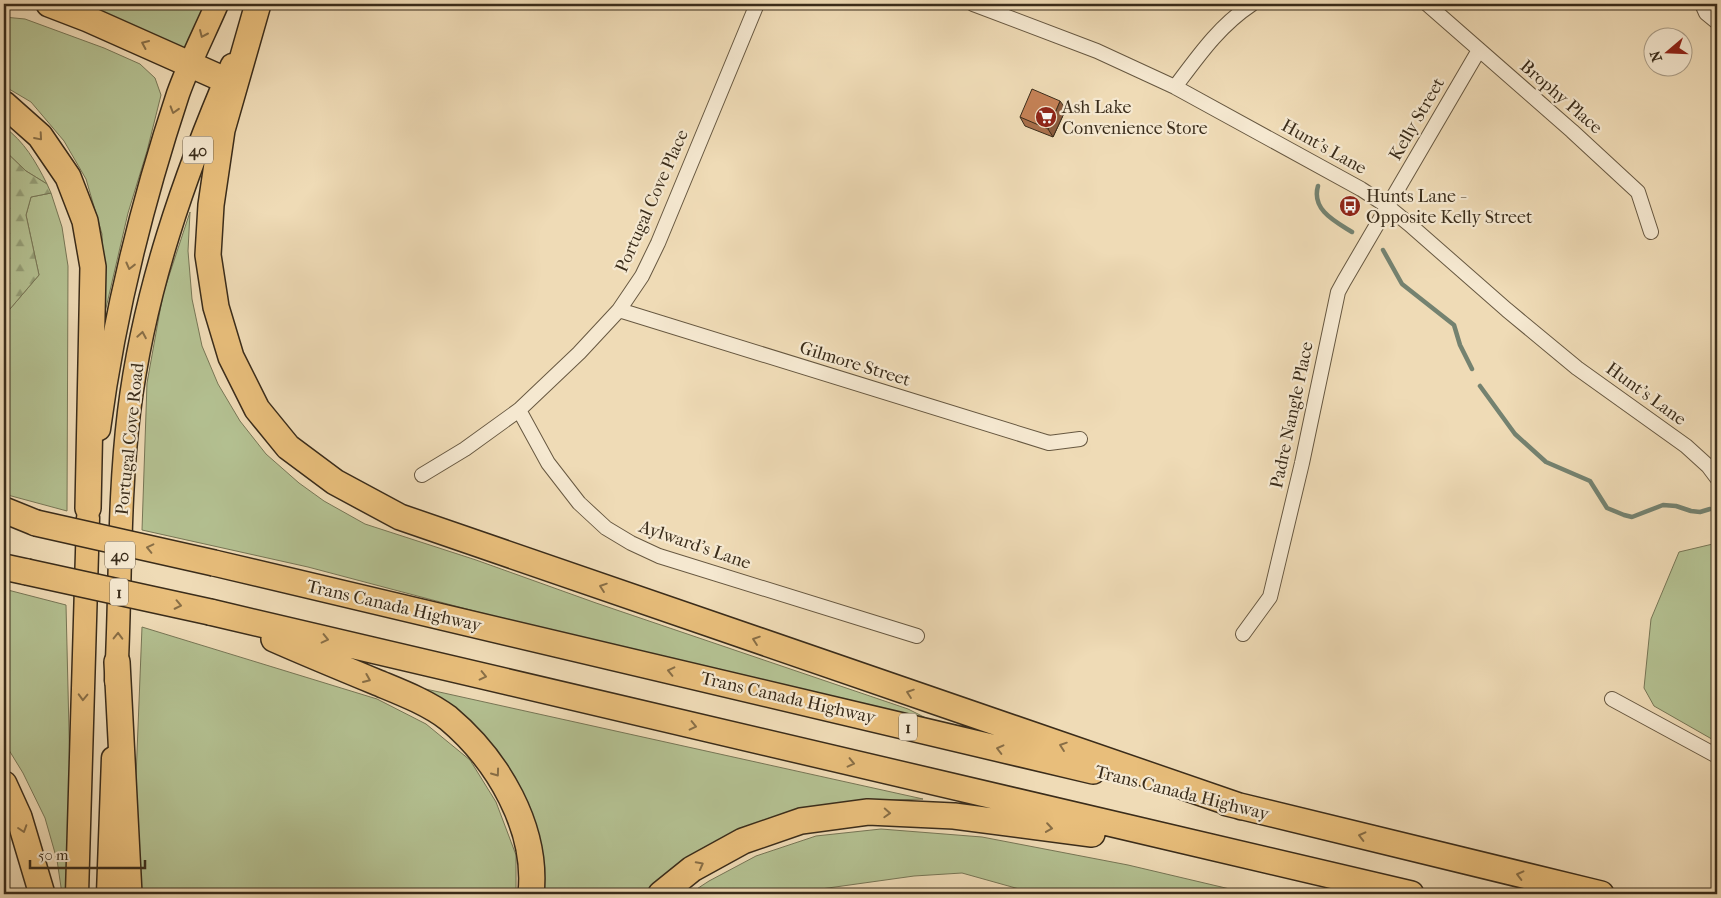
<svg xmlns="http://www.w3.org/2000/svg" width="1721" height="898" viewBox="0 0 1721 898" font-family="'IM FELL French Canon',serif">
  <style>
    .green { fill: #b4c192; stroke: #777656 }
    .forest { fill: url(#forest-firs); stroke: #777656 }
    .lines { fill: none; stroke-linecap: round; stroke-linejoin: round }
    .stream { stroke: #748270; stroke-width: 4.5 }
    .street-casing { stroke: #675841; stroke-width: 16 }
    .primary-casing { stroke: #3a2c1a; stroke-width: 25 }
    .highway-casing { stroke: #3a2c1a; stroke-width: 28 }
    .street { stroke: #f5e8d0; stroke-width: 14 }
    .primary { stroke: #e8be7b; stroke-width: 22 }
    .highway { stroke: #e8be7b; stroke-width: 25 }
    .highway-bridge-casing { stroke: #3a2c1a; stroke-width: 28; stroke-linecap: butt }
    .highway-bridge { stroke: #e8be7b; stroke-width: 25 }
    .wall { fill: #aa704b; stroke: #3a2c1a }
    .shaded-wall { fill: #8b5b3d; stroke: #3a2c1a }
    .building { fill: #c68257; stroke: #3a2c1a }
    .oneway { stroke: #886e46 }
    .labels { text-anchor: middle; dominant-baseline: central; stroke-width: 4.5; stroke-linejoin: round; paint-order: stroke }
    .shield { fill: #f5e8d0; stroke: #726451; stroke-width: 1 }
    .shield-label { font-size: 16px; font-weight: bold; fill: #3a2c1a }
    .street-label { font-size: 18px; fill: #3a2c1a; stroke: #f5e8d0 }
    .poi-label { font-size: 18px; fill: #3a2c1a; stroke: #f5e8d0; text-anchor: start }
  </style>
  <defs>
    <pattern id="forest-firs" width="22" height="20" patternUnits="userSpaceOnUse" patternTransform="scale(1.25)"><rect width="22" height="20" fill="#b4c192"/><path d="M5 1l3.5 6h-7zM16 11l3.5 6h-7z" fill="#939d76"/></pattern>
  </defs>
  <rect width="100%" height="100%" fill="#efdbb6"/>
  <filter id="stains"><feTurbulence type="fractalNoise" baseFrequency=".004" numOctaves="4"/><feColorMatrix values="0 0 0 0 .2 0 0 0 0 .09 0 0 0 0 .02 0 0 0 .5 -.17"/></filter>
  <radialGradient id="worn" r=".72"><stop offset=".6" stop-color="#630" stop-opacity="0"/><stop offset="1" stop-color="#630" stop-opacity=".3"/></radialGradient>
  <path class="green" d="M64,4H209L190,46L181,53Z
    M4,17L25,19L104,48L140,64L155,78L161,95L147,151L128,213L97,347L103,296L102,234L86,179L64,141L31,102L4,86Z
    M4,127C24,141 36,162 47,184L26,171L4,150Z
    M51,193L62,227L68,266L67,511L4,494V316L39,275L26,215L31,197Z
    M190,212L188,251L192,299L202,346L218,384L240,421L266,454L299,483L324,501L365,524L476,560L596,603L908,709L946,728L610,647L308,567L142,530L147,383L163,294Z
    M1717,543V742L1654,706L1644,688L1651,619L1679,552Z
    M4,589L66,605L70,773L68,894H62L57,860L45,818L23,773L4,742Z
    M142,627L377,699L426,724L470,760L496,802L516,855V894H141L134,828Z
    M403,684L923,799L863,801L650,891L646,894H541L514,788Z
    M881,829L982,837L1128,865L1251,894H1037L962,873L914,876L785,894H689L709,881L756,856L816,836Z"/>
  <path class="forest" d="M4,150L26,171L47,184L51,193L31,197L26,215L39,275L4,316Z"/>
  <g class="lines">
    <path class="stream" d="M1318,186C1311,210 1336,222 1352,232
      M1383,250L1402,284L1454,325L1460,345L1472,369
      M1480,386L1515,434L1546,462L1590,481L1607,508L1624,515L1632,517L1663,505L1676,506L1691,511L1700,512L1710,509"/>
    <g class="street-casing">
      <path id="street" d="M973,4L1097,51L1175,87L1361,189L1387,206L1409,224L1507,310L1577,368L1686,446L1708,466L1717,478
        M1427,4L1572,131L1638,192L1651,232
        M1702,4L1706,13L1717,22
        M1175,87C1199,55 1219,26 1252,4
        M619,310L1049,443L1080,439
        M519,410L548,463L579,503L606,528L631,543L659,556L917,636
        M422,475L465,449L519,410L579,353L619,310L642,276L658,243L757,4
        M1243,634L1270,597L1302,463L1338,292L1344,281L1479,50
        M1612,699L1717,756"/>
    </g>
    <g class="primary-casing">
      <path id="primary" d="M99,429C114,316 142,203 178,94C189,63 204,34 217,4
        M116,681C121,591 118,502 129,412C144,291 184,176 232,65
        M77,894L88,518
        M108,894L113,758"/>
    </g>
    <g class="highway-casing">
      <path id="highway" d="M49,4L88,19L225,80
        M258,4L222,130L211,205L208,255L216,307L231,357L257,409L288,447L335,482L400,517L1242,807
        M4,104L40,136L68,177L85,221L93,267L88,508
        M4,510L36,523
        M214,563L1093,771
        M4,567L27,572
        M210,612L1411,894
        M274,639C308,654 342,668 376,682C400,692 427,702 448,718C498,760 538,828 531,894
        M117,662L129,894
        M4,784L19,817L42,894
        M1227,803L1601,894
        M661,894L692,869L743,841L801,821L868,812L954,816L1092,834"/>
    </g>
    <use href="#street" class="street"/>
    <use href="#primary" class="primary"/>
    <use href="#highway" class="highway"/>
    <g class="highway-bridge-casing">
      <path id="highway-bridge" d="M36,523L214,563
        M27,572L210,612"/>
    </g>
    <use href="#highway-bridge" class="highway-bridge"/>
  </g>
  <path class="wall" d="M1066,109L1053,137L1025,126L1020,117Z"/>
  <path class="shaded-wall" d="M1060,101L1066,109L1053,137L1048,129Z"/>
  <path class="building" d="M1032,89L1060,101L1048,129L1020,117Z"/>
  <defs><path id="oneway-chevron" d="M-2-3.5L2.5 0L-2 3.5" fill="none" stroke-width="1.6" stroke-linecap="round" stroke-linejoin="round" transform="scale(1.25)"/></defs>
  <g class="oneway">
    <use href="#oneway-chevron" transform="translate(203 34) rotate(114)"/>
    <use href="#oneway-chevron" transform="translate(145 44) rotate(-156)"/>
    <use href="#oneway-chevron" transform="translate(174 110) rotate(107)"/>
    <use href="#oneway-chevron" transform="translate(39 137) rotate(49)"/>
    <use href="#oneway-chevron" transform="translate(130 266) rotate(104)"/>
    <use href="#oneway-chevron" transform="translate(142 335) rotate(-80)"/>
    <use href="#oneway-chevron" transform="translate(150 548) rotate(-167)"/>
    <use href="#oneway-chevron" transform="translate(603 587) rotate(-161)"/>
    <use href="#oneway-chevron" transform="translate(178 605) rotate(12)"/>
    <use href="#oneway-chevron" transform="translate(118 636) rotate(-89)"/>
    <use href="#oneway-chevron" transform="translate(325 639) rotate(13)"/>
    <use href="#oneway-chevron" transform="translate(756 640) rotate(-161)"/>
    <use href="#oneway-chevron" transform="translate(671 671) rotate(-167)"/>
    <use href="#oneway-chevron" transform="translate(483 676) rotate(13)"/>
    <use href="#oneway-chevron" transform="translate(367 679) rotate(23)"/>
    <use href="#oneway-chevron" transform="translate(910 693) rotate(-161)"/>
    <use href="#oneway-chevron" transform="translate(83 697) rotate(92)"/>
    <use href="#oneway-chevron" transform="translate(693 726) rotate(13)"/>
    <use href="#oneway-chevron" transform="translate(1063 746) rotate(-161)"/>
    <use href="#oneway-chevron" transform="translate(1000 749) rotate(-166)"/>
    <use href="#oneway-chevron" transform="translate(851 763) rotate(13)"/>
    <use href="#oneway-chevron" transform="translate(496 773) rotate(54)"/>
    <use href="#oneway-chevron" transform="translate(887 813) rotate(3)"/>
    <use href="#oneway-chevron" transform="translate(1049 828) rotate(8)"/>
    <use href="#oneway-chevron" transform="translate(23 829) rotate(72)"/>
    <use href="#oneway-chevron" transform="translate(1362 836) rotate(-166)"/>
    <use href="#oneway-chevron" transform="translate(700 865) rotate(-28)"/>
    <use href="#oneway-chevron" transform="translate(1520 875) rotate(-166)"/>
  </g>
  <defs>
    <g id="supermarket-disc" transform="scale(1.125)"><circle r="9.5" fill="#8f2418" stroke="#f5e8d0"/><path d="M-6-5.5h2.5l.6 2H6L4.5 2H-2.5L-4.4-4H-6ZM-1.5 3.2a1.3 1.3 0 1 0 .1 0ZM3 3.2a1.3 1.3 0 1 0 .1 0Z" fill="#fff"/></g>
    <g id="bus-disc" transform="scale(1.125)"><circle r="9.5" fill="#8f2418" stroke="#f5e8d0"/><path d="M-5-6H5V4H4V6H2V4H-2V6H-4V4H-5ZM-3.5-4V0h7V-4ZM-3.5 1.2v1.5H-2V1.2ZM2 1.2v1.5H3.5V1.2Z" fill="#fff"/></g>
  </defs>
  <g fill-rule="evenodd">
    <use href="#supermarket-disc" x="1046" y="117"/>
    <use href="#bus-disc" x="1350" y="206"/>
  </g>
  <g class="labels">
    <g class="shield">
      <rect x="183" y="136.5" width="30" height="27" rx="4"/>
      <rect x="105" y="541.5" width="30" height="27" rx="4"/>
      <rect x="110" y="578.5" width="18" height="27" rx="4"/>
      <rect x="899" y="713.5" width="18" height="27" rx="4"/>
    </g>
    <g class="shield-label">
      <text x="198" y="150">40</text>
      <text x="120" y="555">40</text>
      <text x="119" y="592">1</text>
      <text x="908" y="727">1</text>
    </g>
    <g class="street-label">
      <text transform="translate(1561 97) rotate(41)">Brophy Place</text>
      <text transform="translate(1417 119) rotate(-60)">Kelly Street</text>
      <text transform="translate(1324 147) rotate(29)">Hunt's Lane</text>
      <text transform="translate(652 201) rotate(-66)">Portugal Cove Place</text>
      <text transform="translate(855 364) rotate(17)">Gilmore Street</text>
      <text transform="translate(1646 394) rotate(36)">Hunt's Lane</text>
      <text transform="translate(1292 415) rotate(-78)">Padre Nangle Place</text>
      <text transform="translate(130 439) rotate(-84)">Portugal Cove Road</text>
      <text transform="translate(695 545) rotate(19)">Aylward's Lane</text>
      <text transform="translate(394 606) rotate(13)">Trans Canada Highway</text>
      <text transform="translate(788 698) rotate(13)">Trans Canada Highway</text>
      <text transform="translate(1182 793) rotate(14)">Trans Canada Highway</text>
    </g>
    <g class="poi-label">
      <text x="1062" y="107">Ash Lake<tspan x="1062" dy="21">Convenience Store</tspan></text>
      <text x="1366" y="196">Hunts Lane -<tspan x="1366" dy="21">Opposite Kelly Street</tspan></text>
    </g>
  </g>
  <rect width="1721" height="898" fill="none" stroke="#efdbb6" stroke-width="20"/>
  <rect x="5" y="5" width="1711" height="888" fill="none" stroke="#3a2c1a" stroke-width="2.5"/>
  <rect x="10" y="10" width="1701" height="878" fill="none" stroke="#3a2c1a"/>
  <g transform="translate(1668 52) rotate(251)"><circle r="24" fill="#f5e8d0" stroke="#aa9d87"/>
  <path d="M0-4L9 19L0 12L-9 19Z" fill="#8f2418"/>
  <text y="-8" font-size="14" font-weight="bold" text-anchor="middle" fill="#3a2c1a">N</text>
  </g>
  <path d="M30 860v8h115v-8" fill="none" stroke="#3a2c1a" stroke-width="2.5"/>
  <text x="38" y="860" font-size="15" fill="#3a2c1a" stroke="#f5e8d0" stroke-width="4" paint-order="stroke">50 m</text>
  <rect width="100%" height="100%" filter="url(#stains)"/>
  <rect width="100%" height="100%" fill="url(#worn)"/>
</svg>
